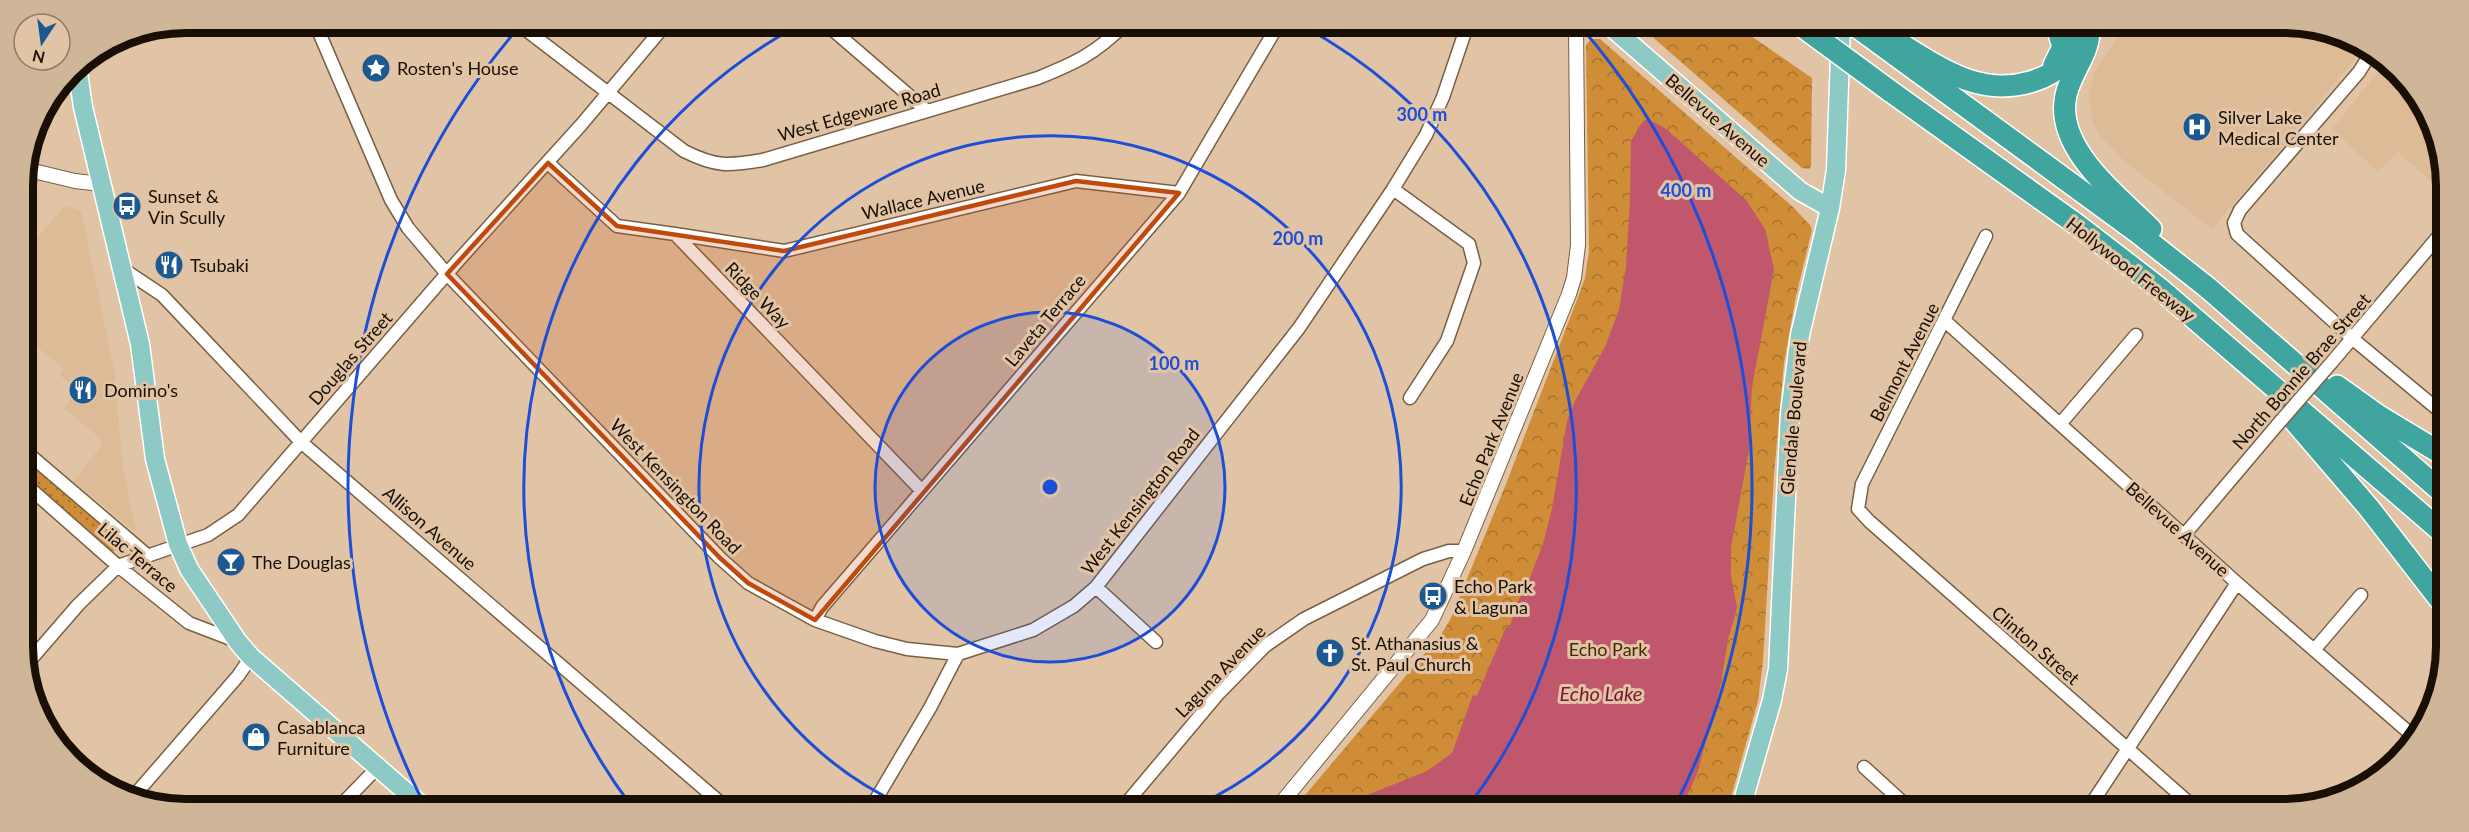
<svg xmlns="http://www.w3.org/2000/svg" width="2469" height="832" viewBox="0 0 2469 832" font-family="Lato,sans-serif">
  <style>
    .built { fill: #dcbb96 }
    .grass { fill: url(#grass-dots) }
    .park { fill: url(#park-crowns) }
    .water { fill: #c0576c }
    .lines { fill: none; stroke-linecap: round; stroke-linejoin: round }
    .minor-casing { stroke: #796044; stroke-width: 15 }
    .tertiary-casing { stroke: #796044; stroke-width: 16 }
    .primary-casing { stroke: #fff; stroke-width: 21 }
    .motorway-casing { stroke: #fff; stroke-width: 24 }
    .minor { stroke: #fff; stroke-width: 12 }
    .tertiary { stroke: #fff; stroke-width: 14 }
    .primary { stroke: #8dc9c5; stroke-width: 18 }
    .motorway { stroke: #41a59f; stroke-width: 21 }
    .minor-bridge-casing { stroke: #796044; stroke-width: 15; stroke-linecap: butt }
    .motorway-bridge-casing { stroke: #fff; stroke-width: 24; stroke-linecap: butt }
    .minor-bridge { stroke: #fff; stroke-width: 12 }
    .motorway-bridge { stroke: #41a59f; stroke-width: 21 }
    .marked { fill: #bf4a0b; fill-opacity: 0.2; stroke: #bf4a0b; stroke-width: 4.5; stroke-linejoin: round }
    .ring { fill: none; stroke: #1d4ed8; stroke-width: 3 }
    .labels { text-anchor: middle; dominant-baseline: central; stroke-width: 6; stroke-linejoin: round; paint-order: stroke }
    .poi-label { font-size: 18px; fill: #190f05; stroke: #e0c4a5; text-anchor: start }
    .street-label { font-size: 18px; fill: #190f05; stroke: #e0c4a5 }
    .park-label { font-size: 18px; fill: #452900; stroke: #e0c4a5 }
    .water-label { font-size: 20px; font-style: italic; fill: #781532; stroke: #e0c4a5 }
    .rim { fill: none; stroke: #190f05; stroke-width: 8 }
    .centre { fill: #1d4ed8; stroke: #e0c4a5; stroke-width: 3 }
    .ring-label { font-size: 18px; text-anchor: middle; font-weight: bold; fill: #1d4ed8; stroke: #e0c4a5; stroke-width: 6; stroke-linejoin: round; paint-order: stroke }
  </style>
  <defs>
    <pattern id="grass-dots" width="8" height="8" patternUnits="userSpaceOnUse" patternTransform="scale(1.5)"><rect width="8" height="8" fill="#cf8d38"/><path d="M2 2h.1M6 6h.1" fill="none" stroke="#a7722d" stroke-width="1.8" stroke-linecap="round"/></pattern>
    <pattern id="park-crowns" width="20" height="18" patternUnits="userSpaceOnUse" patternTransform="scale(1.5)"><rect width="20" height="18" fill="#cf8d38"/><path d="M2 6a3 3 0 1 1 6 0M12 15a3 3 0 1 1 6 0" fill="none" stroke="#a7722d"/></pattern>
  </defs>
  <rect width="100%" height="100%" fill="#e0c4a5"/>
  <path class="built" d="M2123,28H2312L2356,58L2212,229L2123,160L2099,134L2092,120L2089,94L2095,71Z
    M2382,67L2409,86L2443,155V191L2398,152L2378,172L2332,129Z
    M65,206L81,211L114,370L123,468L136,530L134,531L74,481L102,445L101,439L64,408L77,391L60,375L64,369L24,336L23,253Z"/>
  <path class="grass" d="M24,456L119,538L120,548L112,552L104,546L24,478Z"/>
  <path class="park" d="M1640,26L1738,27L1812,78L1811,166L1809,169L1802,168Z
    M1591,39H1600L1793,207L1810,225L1812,230L1796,296L1784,363L1774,475L1763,661L1758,701L1728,808L1295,807L1442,633L1450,620L1506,484L1577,300L1585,278L1589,251L1586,45Z"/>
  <path class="water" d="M1648,119L1665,128L1746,200L1765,229L1774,269L1752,387L1749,450L1731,547V576L1737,607L1735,616L1728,639L1720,688L1698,771L1682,808L1348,807L1370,794L1427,771L1452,753L1473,695L1477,696L1506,627H1509L1514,615L1512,613L1529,580L1543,544L1552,509L1567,421L1575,401L1605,347L1619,310L1626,267L1630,200L1631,141L1643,121Z"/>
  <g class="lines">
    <g class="minor-casing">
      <path id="minor" d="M315,23L391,200L408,228L447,274L720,558L748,583L815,620L875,641L907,649L937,652L958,654L1033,630L1074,606L1096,587L1299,328L1393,189L1426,135L1443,97L1467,26
        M517,23L684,151C716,167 728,166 763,160L1038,78C1075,63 1095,54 1124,25
        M826,24L927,111
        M2369,56L2359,72L2240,210L2234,223L2237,234L2353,339L2442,413
        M548,163L617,226L675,234L922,491
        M1393,189L1469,244L1474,263L1447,341L1410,398
        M675,234L784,251L1076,181L1179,193
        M1986,236L1862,484L1858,509L1869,521L2196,809
        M123,269L162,295L301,442L723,805
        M1945,321L2237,583L2413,736
        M2332,362L2443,231
        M2061,423L2136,335
        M24,450L147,555
        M25,484L118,566L189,623L236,641
        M2185,534L2278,424
        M1096,587L1156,642
        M815,620L822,607L1179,193L1278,25
        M2315,649L2361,595
        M26,665L78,605L118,566L208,535L238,515L457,262L581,125L666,24
        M1864,767L1909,808
        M133,797L238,676L251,657
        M342,804L378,767
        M872,806L930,708L958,654
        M1124,806L1219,693L1265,646L1304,619L1423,559L1449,551H1464
        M2088,809L2237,583"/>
    </g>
    <g class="tertiary-casing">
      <path id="tertiary" d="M25,169L75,181L101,184
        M1278,807L1432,620L1464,551L1569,294L1574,278L1578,245L1576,26"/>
    </g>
    <g class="primary-casing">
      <path id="primary" d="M1610,26L1800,191L1830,208
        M77,66L83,107L140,344L155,459L178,544L189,569L238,642L251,657L421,805
        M1741,808L1772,700L1778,669L1790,413L1800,335L1830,208L1836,170L1841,27"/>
    </g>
    <g class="motorway-casing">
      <path id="motorway" d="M1857,27L2137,232L2208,288L2442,492
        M2089,31C2089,54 2071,72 2066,95C2054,148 2117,195 2151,229
        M1896,41C1939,67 1978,97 2030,82C2051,76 2065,66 2076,46
        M2054,65L2063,47L2057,27
        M1890,91L2076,224L2159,288L2442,532
        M2337,386L2379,416L2442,454
        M2291,417L2369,508L2441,601"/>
    </g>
    <use href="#minor" class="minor"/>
    <use href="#tertiary" class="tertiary"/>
    <use href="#primary" class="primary"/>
    <use href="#motorway" class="motorway"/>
    <g class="minor-bridge-casing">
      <path id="minor-bridge" d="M2278,424L2332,362"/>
    </g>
    <g class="motorway-bridge-casing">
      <path id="motorway-bridge" d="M1803,27L1890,91"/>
    </g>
    <use href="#minor-bridge" class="minor-bridge"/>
    <use href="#motorway-bridge" class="motorway-bridge"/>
  </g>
  <path class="marked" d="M548,163L617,226L784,251L1076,181L1179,193L815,620L748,583L720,558L447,274Z"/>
  <circle cx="1050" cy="487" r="175" fill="#1d4ed8" fill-opacity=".12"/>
  <g class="ring">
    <circle cx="1050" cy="487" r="175"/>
    <path d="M902 805A351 351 0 1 1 1196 806"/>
    <path d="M630 804A526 526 0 0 1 799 25M1305 27A526 526 0 0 1 1470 804"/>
    <path d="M422 800A702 702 0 0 1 520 26M1580 26A702 702 0 0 1 1675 806"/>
  </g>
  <defs>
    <g id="sight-disc" transform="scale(1.5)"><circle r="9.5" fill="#1c5990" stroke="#e0c4a5"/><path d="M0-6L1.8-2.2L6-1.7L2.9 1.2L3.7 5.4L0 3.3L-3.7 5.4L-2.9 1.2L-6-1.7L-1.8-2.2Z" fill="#fff"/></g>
    <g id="hospital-disc" transform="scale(1.5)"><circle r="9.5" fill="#1c5990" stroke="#e0c4a5"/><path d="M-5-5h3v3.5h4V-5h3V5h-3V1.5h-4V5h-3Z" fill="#fff"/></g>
    <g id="bus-disc" transform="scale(1.5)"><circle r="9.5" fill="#1c5990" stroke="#e0c4a5"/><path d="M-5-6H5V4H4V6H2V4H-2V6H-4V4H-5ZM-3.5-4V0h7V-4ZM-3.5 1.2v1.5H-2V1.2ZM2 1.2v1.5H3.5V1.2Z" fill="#fff"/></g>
    <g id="restaurant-disc" transform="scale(1.5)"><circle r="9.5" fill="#1c5990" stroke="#e0c4a5"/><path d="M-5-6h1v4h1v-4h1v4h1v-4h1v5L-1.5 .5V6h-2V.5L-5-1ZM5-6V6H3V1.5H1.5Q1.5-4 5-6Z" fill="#fff"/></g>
    <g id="bar-disc" transform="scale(1.5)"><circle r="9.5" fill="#1c5990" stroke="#e0c4a5"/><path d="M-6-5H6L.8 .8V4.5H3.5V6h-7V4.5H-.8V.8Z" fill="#fff"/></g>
    <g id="church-disc" transform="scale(1.5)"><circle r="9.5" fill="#1c5990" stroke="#e0c4a5"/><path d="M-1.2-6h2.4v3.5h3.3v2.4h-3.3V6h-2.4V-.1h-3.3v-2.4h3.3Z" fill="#fff"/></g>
    <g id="shop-disc" transform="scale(1.5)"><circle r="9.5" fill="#1c5990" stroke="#e0c4a5"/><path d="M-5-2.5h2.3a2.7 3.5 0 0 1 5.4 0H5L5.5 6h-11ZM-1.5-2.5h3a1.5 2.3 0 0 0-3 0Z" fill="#fff"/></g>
  </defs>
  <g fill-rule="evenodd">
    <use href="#sight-disc" x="376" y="68"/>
    <use href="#hospital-disc" x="2197" y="127"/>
    <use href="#bus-disc" x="127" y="206"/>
    <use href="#restaurant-disc" x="169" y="265"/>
    <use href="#restaurant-disc" x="83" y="390"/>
    <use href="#bar-disc" x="231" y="562"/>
    <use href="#bus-disc" x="1433" y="596"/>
    <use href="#church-disc" x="1330" y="653"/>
    <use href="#shop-disc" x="256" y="737"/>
  </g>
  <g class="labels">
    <g class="poi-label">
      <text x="397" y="68">Rosten's House</text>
      <text x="2218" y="117">Silver Lake<tspan x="2218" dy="21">Medical Center</tspan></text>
      <text x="148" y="196">Sunset &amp;<tspan x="148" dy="21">Vin Scully</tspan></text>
      <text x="190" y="265">Tsubaki</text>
      <text x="104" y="390">Domino's</text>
      <text x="252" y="562">The Douglas</text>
      <text x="1454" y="586">Echo Park<tspan x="1454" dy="21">&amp; Laguna</tspan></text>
      <text x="1351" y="643">St. Athanasius &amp;<tspan x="1351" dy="21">St. Paul Church</tspan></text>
      <text x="277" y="727">Casablanca<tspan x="277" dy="21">Furniture</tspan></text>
    </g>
    <g class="street-label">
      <text transform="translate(859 112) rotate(-16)">West Edgeware Road</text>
      <text transform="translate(1718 120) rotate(41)">Bellevue Avenue</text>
      <text transform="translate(923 199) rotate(-13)">Wallace Avenue</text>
      <text transform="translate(2131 269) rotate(38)">Hollywood Freeway</text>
      <text transform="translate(758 295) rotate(46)">Ridge Way</text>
      <text transform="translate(1045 320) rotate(-50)">Laveta Terrace</text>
      <text transform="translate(350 358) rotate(-49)">Douglas Street</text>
      <text transform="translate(1904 362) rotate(-63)">Belmont Avenue</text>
      <text transform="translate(2301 371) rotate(-49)">North Bonnie Brae Street</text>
      <text transform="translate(1793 418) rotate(-85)">Glendale Boulevard</text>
      <text transform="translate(1491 439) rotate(-68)">Echo Park Avenue</text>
      <text transform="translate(676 486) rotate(46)">West Kensington Road</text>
      <text transform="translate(1140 501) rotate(-52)">West Kensington Road</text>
      <text transform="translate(430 528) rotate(41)">Allison Avenue</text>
      <text transform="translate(2178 529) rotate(42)">Bellevue Avenue</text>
      <text transform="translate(138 557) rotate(40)">Lilac Terrace</text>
      <text transform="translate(2036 645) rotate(41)">Clinton Street</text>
      <text transform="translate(1220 671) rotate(-46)">Laguna Avenue</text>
    </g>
    <g class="park-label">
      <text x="1608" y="649">Echo Park</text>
    </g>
    <g class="water-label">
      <text x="1601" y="693">Echo Lake</text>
    </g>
  </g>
  <path d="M0 0H2469V832H0ZM186 33H2283A153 153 0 0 1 2436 186V646A153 153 0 0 1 2283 799H186A153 153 0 0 1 33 646V186A153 153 0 0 1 186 33Z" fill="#d0b698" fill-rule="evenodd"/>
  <path class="rim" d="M186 33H2283A153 153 0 0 1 2436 186V646A153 153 0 0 1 2283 799H186A153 153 0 0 1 33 646V186A153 153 0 0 1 186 33Z"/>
  <circle cx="1050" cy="487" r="9" class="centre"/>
  <g class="ring-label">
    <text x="1422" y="121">300 m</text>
    <text x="1686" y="197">400 m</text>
    <text x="1298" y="245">200 m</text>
    <text x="1174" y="370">100 m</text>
  </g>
  <g transform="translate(42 42) rotate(193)"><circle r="28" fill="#e0c4a5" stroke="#907c65" stroke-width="1.5"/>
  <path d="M0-4.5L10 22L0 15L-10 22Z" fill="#1c5990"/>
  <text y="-9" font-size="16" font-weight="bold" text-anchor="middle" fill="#190f05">N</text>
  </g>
</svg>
